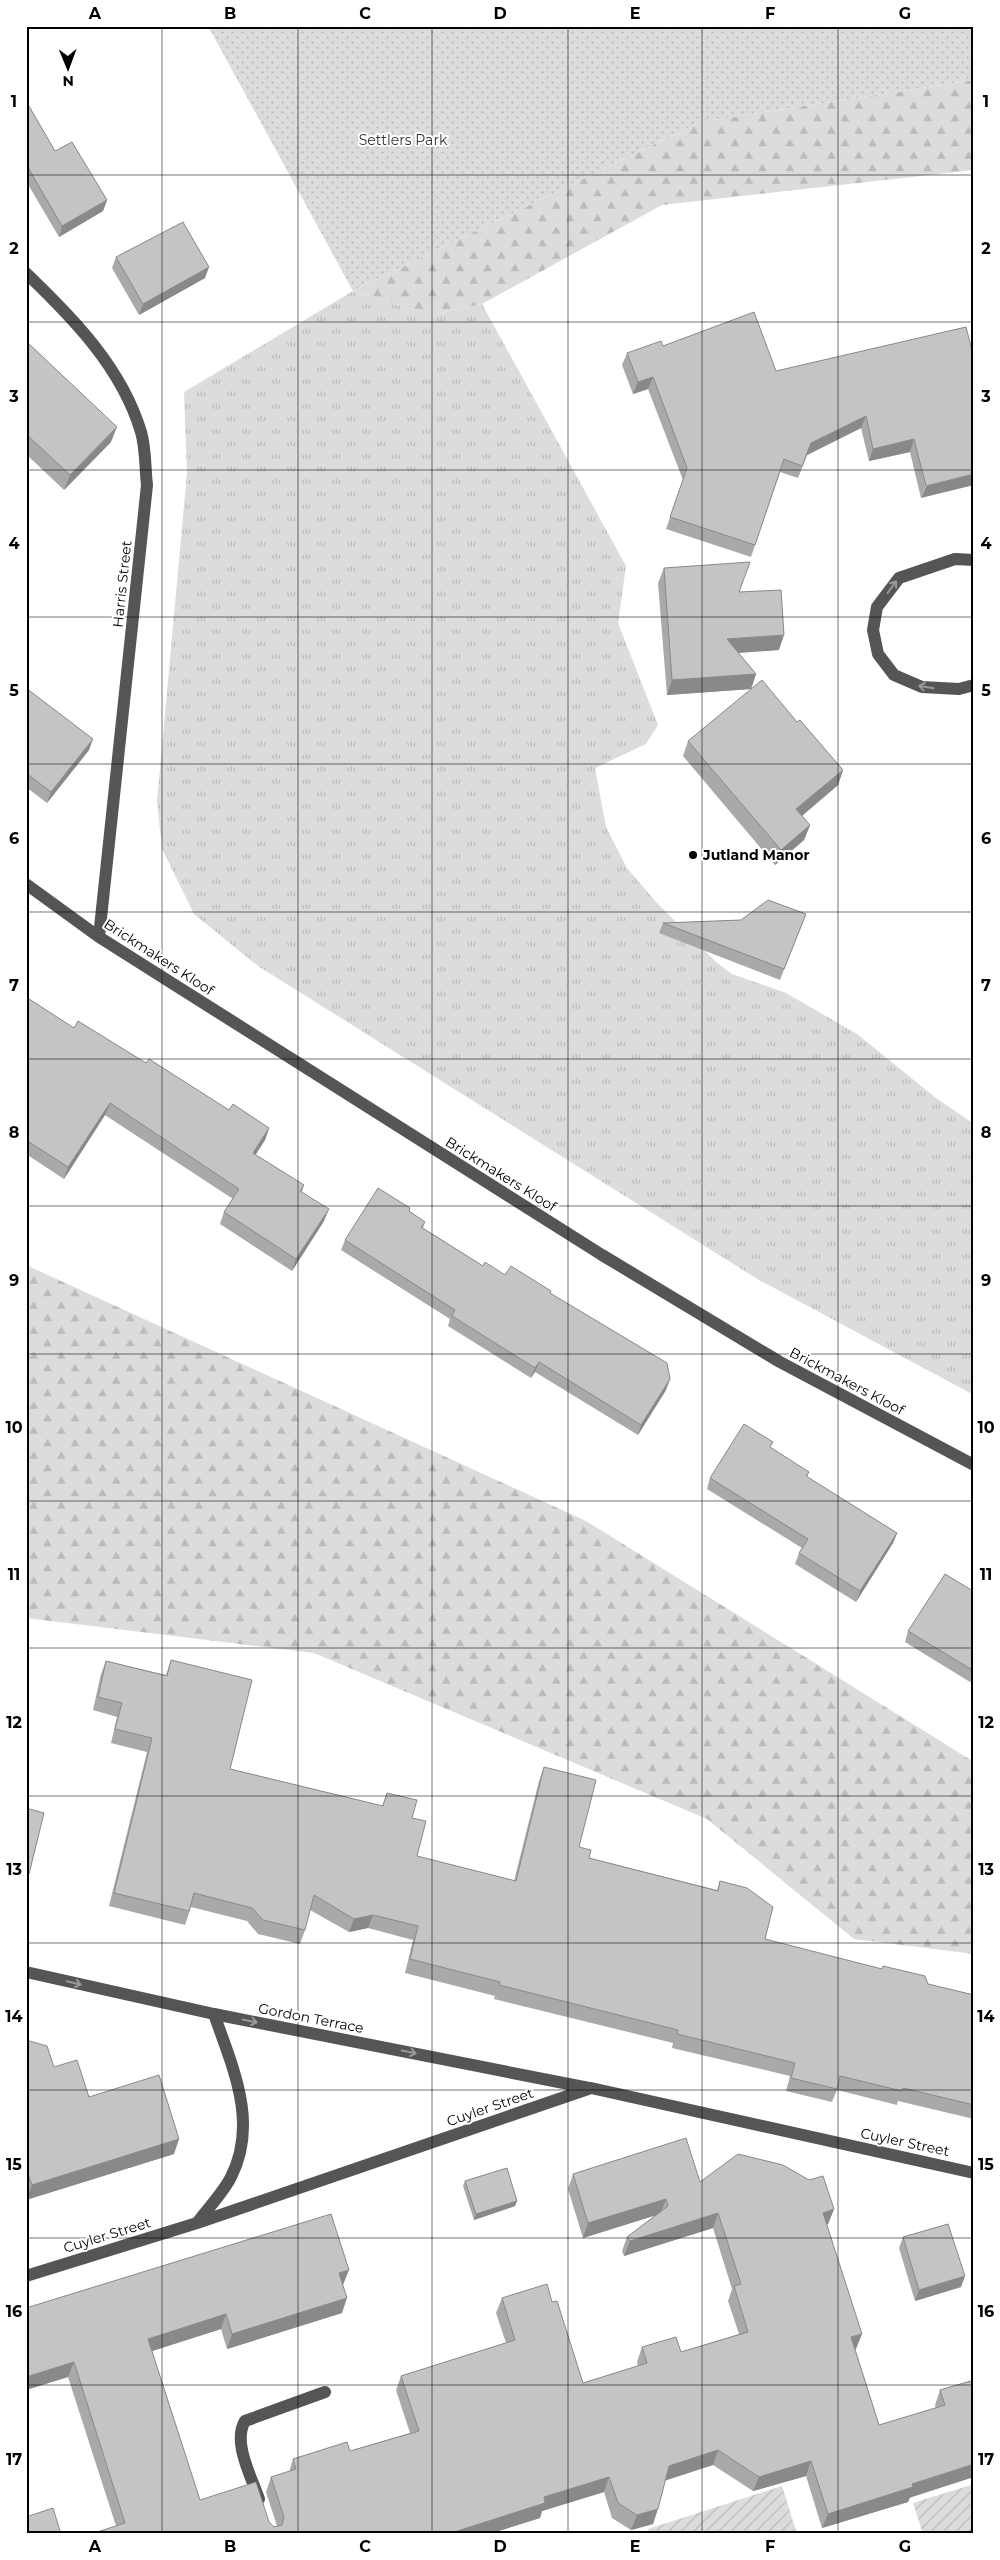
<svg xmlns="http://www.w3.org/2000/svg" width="1000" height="2560" viewBox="0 0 1000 2560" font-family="Montserrat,sans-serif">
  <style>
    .grass { fill: url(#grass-tufts) }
    .forest { fill: url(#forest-firs) }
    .park { fill: url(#park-dots) }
    .garden { fill: url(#garden-furrows) }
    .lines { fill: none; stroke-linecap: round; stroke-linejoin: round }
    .minor { stroke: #555; stroke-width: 12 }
    .wall { fill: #a9a9a9 }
    .shaded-wall { fill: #898989 }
    .building { fill: #c4c4c4; stroke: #898989 }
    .oneway { stroke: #999 }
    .grid { fill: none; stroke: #000; stroke-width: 1; stroke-opacity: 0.55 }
    .poi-dot { fill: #000; stroke: #fff; stroke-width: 2 }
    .labels { text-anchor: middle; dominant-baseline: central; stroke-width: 4; stroke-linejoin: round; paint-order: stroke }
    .park-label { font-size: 14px; fill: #333; stroke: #fff }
    .street-label { font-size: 14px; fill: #000; stroke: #fff }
    .poi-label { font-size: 14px; font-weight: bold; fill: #000; stroke: #fff; text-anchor: start }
    .neatline { fill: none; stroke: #000; stroke-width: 2 }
    .grid-label { font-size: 16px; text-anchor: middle; font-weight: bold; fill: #000 }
  </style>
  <defs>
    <pattern id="grass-tufts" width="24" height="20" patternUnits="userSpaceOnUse" patternTransform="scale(1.25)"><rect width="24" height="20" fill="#dcdcdc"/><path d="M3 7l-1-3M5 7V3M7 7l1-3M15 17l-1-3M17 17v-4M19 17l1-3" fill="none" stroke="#bbb"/></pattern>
    <pattern id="forest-firs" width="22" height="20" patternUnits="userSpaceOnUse" patternTransform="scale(1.25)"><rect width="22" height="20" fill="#dcdcdc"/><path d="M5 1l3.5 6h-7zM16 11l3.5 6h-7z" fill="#bbb"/></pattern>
    <pattern id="park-dots" width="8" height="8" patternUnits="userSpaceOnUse" patternTransform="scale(1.25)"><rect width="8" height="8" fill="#dcdcdc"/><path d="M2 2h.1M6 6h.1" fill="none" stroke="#bbb" stroke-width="1.8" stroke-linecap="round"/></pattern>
    <pattern id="garden-furrows" width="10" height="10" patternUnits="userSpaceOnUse" patternTransform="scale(1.25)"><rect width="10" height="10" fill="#dcdcdc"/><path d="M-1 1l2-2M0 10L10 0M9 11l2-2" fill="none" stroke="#bbb"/></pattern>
  </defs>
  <rect width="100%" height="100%" fill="#fff"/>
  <path class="grass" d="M353,291L431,315L482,304L626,566L618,623L658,725L646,744L595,768L606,827L627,868L656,902L716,962L732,974L786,993L857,1034L936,1098L974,1124V1395L759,1280L258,966L194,914L162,849L157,801L187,473L184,392Z"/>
  <path class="forest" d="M974,80V170L662,205L482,304L431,315L353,291L700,122Z
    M26,1265L586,1521L974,1762V1954L854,1939L707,1819L314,1653L26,1618Z"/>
  <path class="park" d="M208,26H974V80L700,122L353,291Z"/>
  <path class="garden" d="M974,2484V2534H923L913,2503Z
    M782,2486L797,2534H649L648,2529Z"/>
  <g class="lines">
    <path class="minor" d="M26,273C73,318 122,368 141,432C146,449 145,469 147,485L99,937
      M974,560L955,559L899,578L877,607L873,630L878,654L894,675L922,687L959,689L974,685
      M26,884L99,937L602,1255L780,1362L974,1465
      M26,1972L214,2014L589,2088
      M197,2223C208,2208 223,2193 231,2177C259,2122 232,2066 214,2014
      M26,2276L197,2223L591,2088L974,2173
      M259,2499C252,2478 232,2442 245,2421L325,2392"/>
  </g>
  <path class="wall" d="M26,101L55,151L107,200L103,211L59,237L26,181Z
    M116,257L205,278L139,315L112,268Z
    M26,341L111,442L64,490L26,454Z
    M663,346L776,371L974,358L921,498L910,452L869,461L861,428L807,455L798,478L780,472L751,557L666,529L683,480L648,389L633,394L622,365L627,353Z
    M664,568L739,592L779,650L738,653L756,674L751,689L667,695L658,583Z
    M26,688L89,750L47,803L26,787Z
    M797,722L843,770L838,785L802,816L810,825L804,840L775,865L683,756L688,741Z
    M806,914L780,980L659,933L663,923L741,920Z
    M26,997L74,1028L146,1063L229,1110L269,1128L265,1140L255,1155L304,1185L302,1192L324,1221L292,1271L220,1224L224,1212L233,1199L105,1115L64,1179L26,1154Z
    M409,1211L425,1222L423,1228L483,1266L505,1275L551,1291L550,1293L666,1390L638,1435L535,1372L531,1378L448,1326L450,1319L341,1250L345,1240Z
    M771,1448L809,1472L807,1477L897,1533L893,1543L856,1602L795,1564L799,1553L802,1548L707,1489L710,1478Z
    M973,1591L974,1676L970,1682L905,1642L908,1631Z
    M171,1660L230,1769L382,1806L387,1793L412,1818L417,1856L514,1881L539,1781L544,1767L579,1847L589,1858L717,1890L720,1881L765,1939L928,1984L974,1995V2119L898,2101L897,2105L837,2090L832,2102L786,2091L790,2076L672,2048L673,2043L494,1999L495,1996L405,1973L413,1940L368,1928L349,1932L310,1910L305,1930L300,1944L258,1934L247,1921L191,1907L185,1925L109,1906L147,1752L111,1743L117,1717L93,1710L101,1674L106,1661L166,1675Z
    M26,1808L29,1874L26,1883Z
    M26,2040L54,2067L89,2097L174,2154L26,2200Z
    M573,2174L700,2182L834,2209L828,2224H827L856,2349H855L879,2425L936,2408L935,2405L940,2390L974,2380L908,2502L822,2528L806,2476L753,2491L713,2465L665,2480L653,2524L631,2530L612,2518L604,2492L542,2511L540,2518L489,2534H91L116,2526L68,2377L26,2390V2308L343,2285L342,2313L227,2349L221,2329L152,2351L200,2500L269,2522L274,2527L277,2526L266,2492L271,2477L289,2472L293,2459L350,2451L410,2433L396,2390L401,2376L506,2343L496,2313L502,2298L552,2302L583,2383L638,2366L637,2362L642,2347L681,2352L739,2334L728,2301L732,2289L713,2228L624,2256L622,2251L627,2237L656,2215L583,2238L568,2189Z
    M465,2181L517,2201L515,2206L474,2220L463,2186Z
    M903,2237L961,2287L915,2301L899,2248Z"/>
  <path class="shaded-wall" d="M107,200L103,211L59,237L62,226Z
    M209,267L205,278L139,315L143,304Z
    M653,377L648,389L633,394L638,382Z
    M866,416L861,428L807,455L798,478L811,443Z
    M117,427L111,442L64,490L70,475Z
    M914,439L910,452L869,461L873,449Z
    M974,474V485L921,498L926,486Z
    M784,635L779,650L721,654L727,639Z
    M756,674L751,689L667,695L672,680Z
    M93,739L89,750L47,803L51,792Z
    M843,770L838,785L791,825L796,809Z
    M810,825L804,840L775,865L781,850Z
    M110,1103L105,1115L64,1179L68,1167Z
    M269,1128L265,1140L249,1165L253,1153Z
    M329,1209L324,1221L292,1271L296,1259Z
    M539,1362L535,1372L531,1378L535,1368Z
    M670,1379L666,1390L638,1435L641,1425Z
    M897,1533L893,1543L856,1602L860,1591Z
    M974,1671V1676L970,1682Z
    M373,1915L368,1928L349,1932L354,1919Z
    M179,2139L174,2154L26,2200L32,2185Z
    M666,2199L660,2214L583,2238L588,2223Z
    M517,2201L515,2206L474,2220L476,2214Z
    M834,2209L828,2224L818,2228L823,2213Z
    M718,2213L713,2228L624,2256L630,2241Z
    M349,2270L343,2285L333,2288L339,2273Z
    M965,2276L961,2287L915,2301L919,2290Z
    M347,2298L342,2313L227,2349L232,2334Z
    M226,2314L221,2329L143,2354L148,2339Z
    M862,2334L856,2349L846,2352L851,2337Z
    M74,2362L68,2377L26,2390V2377Z
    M718,2450L713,2465L664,2481L669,2466Z
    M811,2461L806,2476L753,2491L759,2477Z
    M974,2464V2477L909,2498L908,2502L822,2528L828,2514L912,2484Z
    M609,2477L604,2492L542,2511L540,2518L489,2534H448L544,2497Z
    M658,2509L653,2524L631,2530L637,2515Z"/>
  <path class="building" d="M26,101L55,151L72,142L107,200L62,226L26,164Z
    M183,222L209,267L143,304L116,257Z
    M754,312L776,371L966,327L974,358V474L926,486L914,439L873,449L866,416L811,443L802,466L784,459L755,545L670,517L687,468L653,377L638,382L627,353L661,341L663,346Z
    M26,341L117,427L70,475L26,434Z
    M750,562L739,592L781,590L784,635L727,639L756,674L672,680L664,568Z
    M762,680L797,722L800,720L843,770L796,809L810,825L781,850L688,741Z
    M26,688L93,739L51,792L26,773Z
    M768,900L806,914L784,969L663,923L741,920Z
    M26,997L74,1028L78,1021L146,1063L149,1059L229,1110L233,1104L269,1128L253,1153L304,1185L300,1191L329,1209L296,1259L224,1212L239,1189L110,1103L68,1167L26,1140Z
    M378,1188L410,1208L409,1211L425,1222L421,1227L483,1266L485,1262L505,1275L511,1266L551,1291L550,1293L667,1363L670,1379L641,1425L539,1362L535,1368L452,1316L455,1310L345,1240Z
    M744,1424L773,1442L770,1447L809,1472L806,1476L897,1533L860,1591L799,1553L808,1539L710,1478Z
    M945,1574L973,1591L974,1590V1671L908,1631Z
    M171,1660L252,1680L230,1769L383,1806L387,1793L417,1800L412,1818L426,1821L417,1856L516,1881L544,1767L596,1780L579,1847L591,1850L589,1858L718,1891L720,1881L747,1888L773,1907L765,1939L882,1969L883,1966L925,1976L928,1984L974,1995V2105L903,2088L902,2091L840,2076L837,2089L791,2078L795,2063L677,2034L678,2030L499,1985L500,1982L410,1959L418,1926L373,1915L354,1919L314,1895L305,1930L263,1920L252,1908L194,1893L189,1911L114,1893L152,1738L115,1729L122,1703L98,1697L106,1661L167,1676Z
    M26,1808L44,1813L29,1874L26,1873Z
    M26,2040L47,2046L54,2067L77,2060L89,2097L159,2075L179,2139L32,2185L26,2169Z
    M686,2138L700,2182L738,2154L783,2165L809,2180L823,2176L834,2209L823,2213L862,2334L851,2337L879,2425L945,2405L940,2390L974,2380V2464L912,2484L913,2487L828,2514L811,2461L759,2477L718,2450L669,2466L658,2509L637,2515L618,2503L609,2477L544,2497L545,2503L448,2534H91L125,2523L74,2362L26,2377V2308L331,2214L349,2270L339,2273L347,2298L232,2334L226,2314L148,2339L200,2500L256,2482L269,2522L274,2527L282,2525L284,2517L271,2477L296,2469L293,2459L347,2442L350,2451L419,2431L401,2376L515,2340L502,2298L547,2284L552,2302L557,2301L583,2383L647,2363L642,2347L676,2337L681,2352L748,2332L734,2286L741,2284L718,2213L630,2241L627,2237L668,2206L666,2199L588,2223L573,2174Z
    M507,2168L517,2201L476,2214L465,2181Z
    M948,2224L965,2276L919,2290L903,2237Z
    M53,2508L61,2534H26V2517Z"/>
  <defs><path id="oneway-shaft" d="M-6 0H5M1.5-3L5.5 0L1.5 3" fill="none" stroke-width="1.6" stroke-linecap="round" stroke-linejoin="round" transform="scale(1.25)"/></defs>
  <g class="oneway">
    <use href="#oneway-shaft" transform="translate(892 587) rotate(-53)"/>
    <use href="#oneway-shaft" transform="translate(926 687) rotate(-171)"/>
    <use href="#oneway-shaft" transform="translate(74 1983) rotate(13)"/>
    <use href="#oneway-shaft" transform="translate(250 2021) rotate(11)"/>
    <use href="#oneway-shaft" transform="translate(409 2052) rotate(11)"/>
  </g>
  <path class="grid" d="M162,26V2534M298,26V2534M432,26V2534M568,26V2534M702,26V2534M838,26V2534M26,175H974M26,322H974M26,470H974M26,617H974M26,764H974M26,912H974M26,1059H974M26,1206H974M26,1354H974M26,1501H974M26,1648H974M26,1796H974M26,1943H974M26,2090H974M26,2238H974M26,2385H974"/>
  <circle class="poi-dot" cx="693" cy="855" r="5"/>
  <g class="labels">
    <g class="park-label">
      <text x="403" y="140">Settlers Park</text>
    </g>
    <g class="street-label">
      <text transform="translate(122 584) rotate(-84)">Harris Street</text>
      <text transform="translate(159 957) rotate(33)">Brickmakers Kloof</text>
      <text transform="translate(501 1174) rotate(32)">Brickmakers Kloof</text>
      <text transform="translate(847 1381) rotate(28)">Brickmakers Kloof</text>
      <text transform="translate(311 2018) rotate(11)">Gordon Terrace</text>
      <text transform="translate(490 2107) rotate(-19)">Cuyler Street</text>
      <text transform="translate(905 2142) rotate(12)">Cuyler Street</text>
      <text transform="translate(107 2235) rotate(-17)">Cuyler Street</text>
    </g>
    <g class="poi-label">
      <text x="703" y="855">Jutland Manor</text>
    </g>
  </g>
  <rect width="1000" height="2560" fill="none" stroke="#ffffff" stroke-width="55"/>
  <g transform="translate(68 68) rotate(179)" stroke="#ffffff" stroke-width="4" paint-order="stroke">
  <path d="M0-4L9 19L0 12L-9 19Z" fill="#000000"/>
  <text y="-8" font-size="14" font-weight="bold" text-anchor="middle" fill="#000000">N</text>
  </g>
  <rect x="28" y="28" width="944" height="2504" class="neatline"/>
  <g class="grid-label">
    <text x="95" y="19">A</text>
    <text x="230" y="19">B</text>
    <text x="365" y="19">C</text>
    <text x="500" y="19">D</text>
    <text x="635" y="19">E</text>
    <text x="770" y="19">F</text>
    <text x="905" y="19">G</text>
    <text x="14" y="107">1</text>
    <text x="986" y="107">1</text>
    <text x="14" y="254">2</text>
    <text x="986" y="254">2</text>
    <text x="14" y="402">3</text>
    <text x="986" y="402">3</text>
    <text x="14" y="549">4</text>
    <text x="986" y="549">4</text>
    <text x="14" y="696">5</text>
    <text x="986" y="696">5</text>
    <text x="14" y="844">6</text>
    <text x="986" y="844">6</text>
    <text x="14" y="991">7</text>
    <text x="986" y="991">7</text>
    <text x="14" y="1138">8</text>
    <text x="986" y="1138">8</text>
    <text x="14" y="1286">9</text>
    <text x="986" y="1286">9</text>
    <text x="14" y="1433">10</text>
    <text x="986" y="1433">10</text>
    <text x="14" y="1580">11</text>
    <text x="986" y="1580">11</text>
    <text x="14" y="1728">12</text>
    <text x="986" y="1728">12</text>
    <text x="14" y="1875">13</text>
    <text x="986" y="1875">13</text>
    <text x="14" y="2022">14</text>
    <text x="986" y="2022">14</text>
    <text x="14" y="2170">15</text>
    <text x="986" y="2170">15</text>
    <text x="14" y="2317">16</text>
    <text x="986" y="2317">16</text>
    <text x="14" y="2465">17</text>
    <text x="986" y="2465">17</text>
    <text x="95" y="2552">A</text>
    <text x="230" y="2552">B</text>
    <text x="365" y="2552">C</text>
    <text x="500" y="2552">D</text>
    <text x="635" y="2552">E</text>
    <text x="770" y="2552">F</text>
    <text x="905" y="2552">G</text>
  </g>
</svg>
